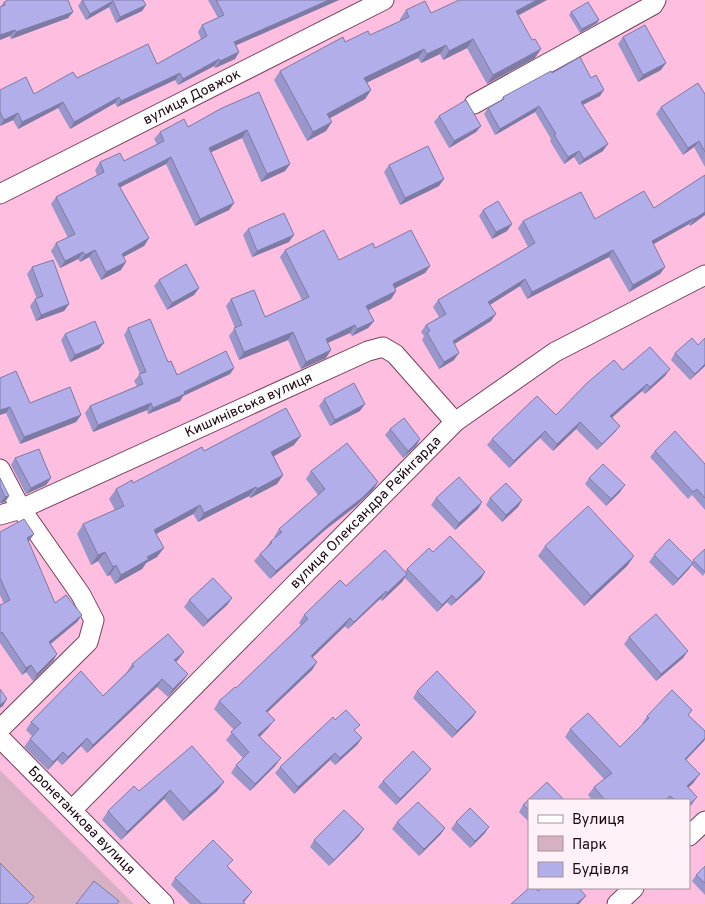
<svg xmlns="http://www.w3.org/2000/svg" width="705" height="904" viewBox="0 0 705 904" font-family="Overpass,sans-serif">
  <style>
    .green { fill: #d6b0c3 }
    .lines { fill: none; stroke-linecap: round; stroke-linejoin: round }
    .street-casing { stroke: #76415e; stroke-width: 21 }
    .street { stroke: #fff; stroke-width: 19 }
    .wall { fill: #9996c9 }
    .shaded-wall { fill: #7d7aa4 }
    .building { fill: #b2aeea; stroke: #7d7aa4 }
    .labels { text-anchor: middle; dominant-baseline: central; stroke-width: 4; stroke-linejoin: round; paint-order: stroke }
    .street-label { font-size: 14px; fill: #1d0814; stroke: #fef1f7 }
  </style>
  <rect width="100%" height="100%" fill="#febedf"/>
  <path class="green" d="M0,770L134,904H0Z"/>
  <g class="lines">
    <g class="street-casing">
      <g id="street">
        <path d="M474,104L653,5L656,0"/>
        <path id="s1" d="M0,194L384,0"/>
        <path d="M0,469L21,509L81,595L94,620L88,642L0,729"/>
        <path id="s2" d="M0,515L21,509L368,351L383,347L395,354L455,422"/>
        <path id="s3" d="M0,738L164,904"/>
        <path id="s4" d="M72,810L455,422L555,352L705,275"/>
        <path d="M689,836L705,821"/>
        <path d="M617,904L634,888"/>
      </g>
    </g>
    <use href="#street" class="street"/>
  </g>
  <path class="wall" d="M82,0H143L146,5L142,11L116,23L109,7L86,20L78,6Z
    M208,0H339L236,45L239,52L235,59L215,68L214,66L178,85L175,80L117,107L115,103L70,129L58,108L18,129L13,120L0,126V90L34,94L77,78L157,64L201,39L198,32L202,25L218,18Z
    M4,2L73,12L68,18L11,39L1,6Z
    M406,10L431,13L519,16L535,58L487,84L467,48L443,60L440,54L421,63L418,58L367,82L371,90L365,99L330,118L326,131L307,141L274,80L280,71L345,42L370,35L400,21V19Z
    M571,12L599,20L597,23L580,33L569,15Z
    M623,37L661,70L638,82L618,44Z
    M552,73L600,96L583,105L603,151L579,165L574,157L564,164L550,141L551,139L535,112L495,135L484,114L488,108L500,102L503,97Z
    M705,94V167L694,147L683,155L656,114L661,107Z
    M222,108L290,164L285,171L261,182L242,138L211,152L234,203L229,210L195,226L166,164L120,187L149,238L144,246L123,257L121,270L101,280L89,257L80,262L78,259L60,268L51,251L56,243L68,238L51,204L56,197L97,175L95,170L100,162L124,161L157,144L154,139L160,132L188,127Z
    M439,116L481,126L476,132L449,148L434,122Z
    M389,165L439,186L400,205L384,172Z
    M705,175V215L690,226L689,224L653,244L665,267L660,274L629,292L609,257L527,299L520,286L490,305L491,321L454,344V360L439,369L422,340L424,336L421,332L426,325L439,317L433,307L438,300L528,247L518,228L523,221L595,219L654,208Z
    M483,210L512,224L507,231L492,239L479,216Z
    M248,229L289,242L252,257L243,235Z
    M375,248L430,266L425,273L395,288L396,291L391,299L368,310L374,321L368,328L352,336L350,333L328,343L326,358L301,369L288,340L239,360L229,336L235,328L226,306L231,299L265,317L302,300L280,257L285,250L339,260Z
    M32,267L69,304L64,311L36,321L30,306L35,299H37L27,274Z
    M159,280L199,288L194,295L167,310L154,286Z
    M128,328L168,362L177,375L234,368L230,374L183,396L180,401L148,414L147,410L93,432L85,413L90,406L137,386L134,381L140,374L124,335Z
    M65,334L99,349L70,362L61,340Z
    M698,345L705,366L690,380L671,360L675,353Z
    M623,370L665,376L645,394L642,391L612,417L620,426L615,432L597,450L576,429L553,451L540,438L509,468L487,445L492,439L556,415Z
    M0,378L30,403L81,415L76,422L20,444L6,413Z
    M324,399L360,411L330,426L319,406Z
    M390,429L420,439L416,446L403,458L385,435Z
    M294,445L274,456L283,475L277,484L250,498L249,496L198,522L193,514L156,534L157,557L146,563L142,569L115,584L110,575L107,576L98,561L91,565L77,534L83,524L115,510L109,499L116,489L133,483L204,451Z
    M655,451L705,464V510L692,495L688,499L650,457Z
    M15,458L51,478L46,485L26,494L11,465Z
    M311,471L378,482L373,490L356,506L325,530L270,579L254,561L260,554L265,549L270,542L275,538L274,537L279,529L318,495L306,479Z
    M0,478L9,496L5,502L0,503Z
    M589,478L620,492L606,506L585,484Z
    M436,498L482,502L478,509L455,530L431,505Z
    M490,498L522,500L518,507L502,522L486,505Z
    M0,532L34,534L28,541L55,603L82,615L77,622L51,644L57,654L53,661L33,681L26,672L22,675L0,643V605L4,604L0,595Z
    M545,546L634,556L627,566L584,606L538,556Z
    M705,549V573L703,576L692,565L688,570L673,586L649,562L654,555L692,562Z
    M433,552L481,579L451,606L447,602L437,612L405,578L402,582L382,601L380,599L348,629L345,626L312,657L317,662L312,670L268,712L269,727L260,737L275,766L250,791L231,773L236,765L243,758L226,740L234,730L214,709L219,701L236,688L301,625L299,623L304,615L346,586L405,572L407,569Z
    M232,598L227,605L203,627L184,607L189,600Z
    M629,637L683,658L656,681L624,644Z
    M178,660L176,662L188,674L182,682L168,697L157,687L87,753L81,746L62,765L57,760L48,770L24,747L32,736L26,730L31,722L103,696L127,672L132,664Z
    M417,691L476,712L472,718L452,738L413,698Z
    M692,710L688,715L705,731V740L686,760L694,782L688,788L692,804L689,807V800H592L588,795L594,787L604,779L565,737L570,729L620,747L643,724H642L647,716Z
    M335,720L362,738L357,745L335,765L330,760L294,794L275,773L280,767Z
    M431,769L426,775L396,805L378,787L383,781Z
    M224,782L217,791L183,821L164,799L121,840L102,820L108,811L139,791Z
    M529,800V822L519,812L523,805Z
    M397,822L445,828L440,835L419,856L392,829Z
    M456,822L489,827L484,834L470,848L451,829Z
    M359,836L329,866L310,847L314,840Z
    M705,866V895L692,881L696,875Z
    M228,867L252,892L244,902L245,904H190L171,885L175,878Z"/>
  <path class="shaded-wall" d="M329,0H339L230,48L234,42Z
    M537,0H547L510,20L516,11Z
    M113,1L109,7L86,20L90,14Z
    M146,5L142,11L116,23L120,17Z
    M73,12L68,18L11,39L16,32Z
    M599,20L597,23L580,33L582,29Z
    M15,30L10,36L0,40V35Z
    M473,39L467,48L443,60L449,51Z
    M446,45L440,54L421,63L427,54Z
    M424,49L418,58L358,87L364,78Z
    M541,49L535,58L487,84L493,75Z
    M239,52L235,59L215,68L220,61Z
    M219,59L214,66L178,85L183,79Z
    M666,63L661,70L638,82L643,75Z
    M180,73L175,80L117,107L121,101Z
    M371,90L365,99L321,123L327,114Z
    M604,90L600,96L576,108L581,102Z
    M119,97L115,103L70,129L74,122Z
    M63,102L58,108L18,129L22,122Z
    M539,106L535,112L495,135L500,129Z
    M18,113L13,120L0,126L4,120Z
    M332,122L326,131L307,141L313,132Z
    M481,126L476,132L449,148L454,141Z
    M247,130L242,138L203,156L209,148Z
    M699,141L694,147L683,155L688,148Z
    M608,144L603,151L579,165L584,159Z
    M579,151L574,157L564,164L568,157Z
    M171,157L166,164L113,191L118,184Z
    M290,164L285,171L261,182L267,174Z
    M444,179L439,186L400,205L405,198Z
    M234,203L229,210L195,226L200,219Z
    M705,212V215L690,226L694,219Z
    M694,218L689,224L647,248L652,241Z
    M512,224L507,231L492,239L496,232Z
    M294,235L289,242L252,257L257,251Z
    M149,238L144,246L116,261L122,254Z
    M95,250L89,257L80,262L85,255Z
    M613,250L609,257L527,299L532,292Z
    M83,252L78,259L60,268L65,261Z
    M126,262L121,270L101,280L106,272Z
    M430,266L425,273L388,292L393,284Z
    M665,267L660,274L629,292L633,285Z
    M525,279L520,286L483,309L488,302Z
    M199,288L194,295L167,310L172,303Z
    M396,291L391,299L361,314L366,306Z
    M69,304L64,311L36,321L41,315Z
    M496,314L491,321L448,348L453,341Z
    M374,321L368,328L352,336L357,329Z
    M355,325L350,333L320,346L326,339Z
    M293,332L288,340L239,360L244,352Z
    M104,343L99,349L70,362L75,355Z
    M331,350L326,358L301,369L306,362Z
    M459,353L454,360L439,369L444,362Z
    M705,364V366L690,380L695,374Z
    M234,368L230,374L183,396L180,401L148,414L153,408L184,392Z
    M670,369L665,376L645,394L650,387Z
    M647,384L642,391L606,423L610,416Z
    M151,403L147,410L93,432L98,425Z
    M365,404L360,411L330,426L335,420Z
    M10,407L6,413L0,415V410Z
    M81,415L76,422L20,444L24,437Z
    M580,422L576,429L553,451L557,444Z
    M620,426L615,432L597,450L602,444Z
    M545,431L540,438L509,468L514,461Z
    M301,436L294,445L265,461L271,452Z
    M420,439L416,446L403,458L408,451Z
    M283,475L277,484L250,498L257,489Z
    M51,478L46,485L26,494L31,488Z
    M378,482L373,490L356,506L325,530L270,579L276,571L331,522Z
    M625,485L620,492L606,506L611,499Z
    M256,487L249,496L198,522L204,513Z
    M9,496L5,502L0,503L5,497Z
    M522,500L518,507L502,522L506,515Z
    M482,502L478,509L455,530L459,523Z
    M200,505L193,514L147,539L154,530Z
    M34,534L29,541L22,545L27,538Z
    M164,548L157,557L146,563L142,569L115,584L121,575L147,557Z
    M105,552L98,561L91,565L98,555Z
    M634,556L627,566L584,606L591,596Z
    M693,563L688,570L673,586L678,579Z
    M116,565L110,575L107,576L113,567Z
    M485,572L481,579L451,606L456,600Z
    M407,574L402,582L382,601L387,593Z
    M386,591L380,599L348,629L354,622Z
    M452,595L447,602L437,612L442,605Z
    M232,598L227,605L203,627L208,620Z
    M82,615L77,622L45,648L49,642Z
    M350,618L345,626L306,664L311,656Z
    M688,651L683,658L656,681L661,674Z
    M184,652L178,660L168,668L174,660Z
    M57,654L53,661L33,681L37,674Z
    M317,662L312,670L261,718L266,711Z
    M31,665L26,672L22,675L26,668Z
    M188,674L182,682L168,697L173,689Z
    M162,679L157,687L87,753L93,745Z
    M7,699L3,706L0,708V705Z
    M476,712L472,718L452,738L457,731Z
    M275,720L269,727L253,743L258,735Z
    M87,738L81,746L62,765L68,757Z
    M362,738L357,745L335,765L340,758Z
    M705,738L703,742L679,767L685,759Z
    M63,752L57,760L48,770L53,762Z
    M335,753L330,760L294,794L298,787Z
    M281,758L275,766L250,791L255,784Z
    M431,769L426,775L396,805L400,799Z
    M700,774L694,782L682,794L687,786Z
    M224,782L217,791L183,821L190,812Z
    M170,790L164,799L121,840L127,832Z
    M697,797L692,804L689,807V805Z
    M489,827L484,834L470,848L475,841Z
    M445,828L440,835L419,856L424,849Z
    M364,829L359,836L329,866L334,860Z
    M252,892L242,904L243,901Z
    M586,896L579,904H576Z"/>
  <path class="building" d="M8,0H68L73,12L16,32L15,30L0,35V7L5,5L4,2Z
    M82,0H143L146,5L120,17L113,1L90,14Z
    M216,0H329L234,42L239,52L220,61L219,59L183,79L180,73L121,101L119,97L74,122L63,102L22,122L18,113L4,120L0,112V90L26,77L34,94L73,72L77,78L148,44L157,64L207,36L202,25L224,15Z
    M459,0H537L516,11L532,40L535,39L541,49L493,75L473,39L449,51L446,45L427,54L424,49L364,78L371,90L327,114L332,122L313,132L280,71L343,37L345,42L368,31L370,35L409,17L406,10L425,1L431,13Z
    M588,2L599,20L582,29L571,12Z
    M645,25L666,63L643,75L623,37Z
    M580,57L591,78L596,75L604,90L581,102L608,144L584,159L579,151L568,157L554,135L556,134L539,106L500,129L488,108L504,99L503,97L551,71L552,73Z
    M698,83L705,94V152L699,141L688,148L661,107Z
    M259,92L290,164L267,174L247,130L209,148L234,203L200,219L171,157L118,184L149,238L122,254L126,262L106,272L95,250L85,255L83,252L65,261L56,243L75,234L56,197L104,172L100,162L120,153L124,161L164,141L160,132L184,119L188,127L222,108Z
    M466,100L481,126L454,141L439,116Z
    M428,146L444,179L405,198L389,165Z
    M705,175V212L694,219V218L652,241L665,267L633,285L613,250L532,292L525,279L488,302L496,314L453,341L459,353L444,362L427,333L430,331L426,325L446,314L438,300L535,243L523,221L581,192L595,219L644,191L654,208Z
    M498,201L512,224L496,232L483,210Z
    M284,213L294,235L257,251L248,229Z
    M324,230L339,260L373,243L375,248L411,230L430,266L393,284L396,291L366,306L374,321L357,329L355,325L326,339L331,350L306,362L293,332L244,352L234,328L242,325L231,299L254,290L265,317L309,297L285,250Z
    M53,260L69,304L41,315L35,299L43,296L32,267Z
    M186,264L199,288L172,303L159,280Z
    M150,319L168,362L171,361L177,375L226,351L234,368L184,392L185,394L153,408L151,403L98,425L90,406L143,384L139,374L146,372L128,328Z
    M95,321L104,343L75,355L65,334Z
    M692,338L698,345L705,338V364L695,374L675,353Z
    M650,347L670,369L650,387L647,384L610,416L620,426L602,444L580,422L557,444L545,431L514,461L492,439L537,396L556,415L587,383L614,360L623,370Z
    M16,371L30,403L70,387L81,415L24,437L10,407L0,410V378Z
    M354,383L365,404L335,420L324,399Z
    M286,408L301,436L271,452L283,475L257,489L256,487L204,513L200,505L154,530L164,548L147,557L149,559L121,575L116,565L113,567L105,552L98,555L83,524L124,506L116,489L132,480L133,483L202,447L204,451Z
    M404,418L420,439L408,451L390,429Z
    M675,431L705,464V498L697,489L693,492L655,451Z
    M347,443L378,482L362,498L331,522L276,571L260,554L272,543L270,542L282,532L279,529L325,489L311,471Z
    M39,449L51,478L31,488L15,458Z
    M603,464L625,485L611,499L589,478Z
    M459,477L482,502L459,523L436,498Z
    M0,478L9,496L5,497L0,486Z
    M506,483L522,500L506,515L490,498Z
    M588,506L634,556L591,596L545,546Z
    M24,519L34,534L27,538L55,603L66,595L82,615L49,642L57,654L37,674L31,665L26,668L2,632L0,634V605L10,600L0,578V532Z
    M450,536L485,572L456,600L452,595L442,605L407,569L429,548L433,552Z
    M669,539L693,563L678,579L654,555Z
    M705,549V572L693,560Z
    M385,550L407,574L387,593L386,591L354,622L350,618L311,656L317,662L266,711L275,720L258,735L281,758L255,784L236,765L249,752L231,732L241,723L219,701L235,687L236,688L308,619L304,615L340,580L346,586Z
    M213,578L232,598L208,620L189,600Z
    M656,614L688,651L661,674L629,637Z
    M168,634L184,652L174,660L188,674L173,689L162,679L93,745L87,738L68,757L63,752L53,762L30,739L39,729L31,722L81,671L103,696L134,666L132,664Z
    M437,671L476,712L457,731L417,691Z
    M0,689L7,699L0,705Z
    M672,690L692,710L688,715L705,731V738L685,759L700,774L687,786L697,797L689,805V800H675L670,796L665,800H605L594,787L612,773L570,729L588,713L620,747L649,718L647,716Z
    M346,710L360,725L354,730L362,738L340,758L335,753L298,787L280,767L333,717L335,720Z
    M192,746L224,782L190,812L170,790L127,832L108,811L134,786L139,791Z
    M413,751L431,769L400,799L383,781Z
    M547,782L564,800H529V810L523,805Z
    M418,802L445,828L424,849L397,822Z
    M470,808L489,827L475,841L456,822Z
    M344,810L364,829L334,860L314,840Z
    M213,840L233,860L227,866L252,892L243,901L245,904H202L175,878Z
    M0,863L34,897L27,904H0Z
    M705,866V883L696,875Z
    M94,881L119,901L117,904H76Z
    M529,888H535L538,891L542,888H579L586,896L576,904H511Z"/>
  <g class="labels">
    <g class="street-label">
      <text stroke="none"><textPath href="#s1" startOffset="215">вулиця Довжок</textPath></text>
      <text stroke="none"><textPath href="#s2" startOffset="272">Кишинівська вулиця</textPath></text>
      <text stroke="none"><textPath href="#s4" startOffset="418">вулиця Олександра Рейнгарда</textPath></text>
      <text stroke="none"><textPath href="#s3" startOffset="116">Бронетанкова вулиця</textPath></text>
    </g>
  </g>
  <rect x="528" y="799" width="162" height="90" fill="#fef1f7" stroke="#a4949c"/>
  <rect x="538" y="815" width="25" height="8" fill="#ffffff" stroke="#a4949c"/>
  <text x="572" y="824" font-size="15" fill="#1d0814">Вулиця</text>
  <rect x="538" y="836" width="25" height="15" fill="#d6b0c3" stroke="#a4949c"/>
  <text x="572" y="849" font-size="15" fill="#1d0814">Парк</text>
  <rect x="538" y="862" width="25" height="15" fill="#b2aeea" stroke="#a4949c"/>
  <text x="572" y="874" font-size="15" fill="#1d0814">Будівля</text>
</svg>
